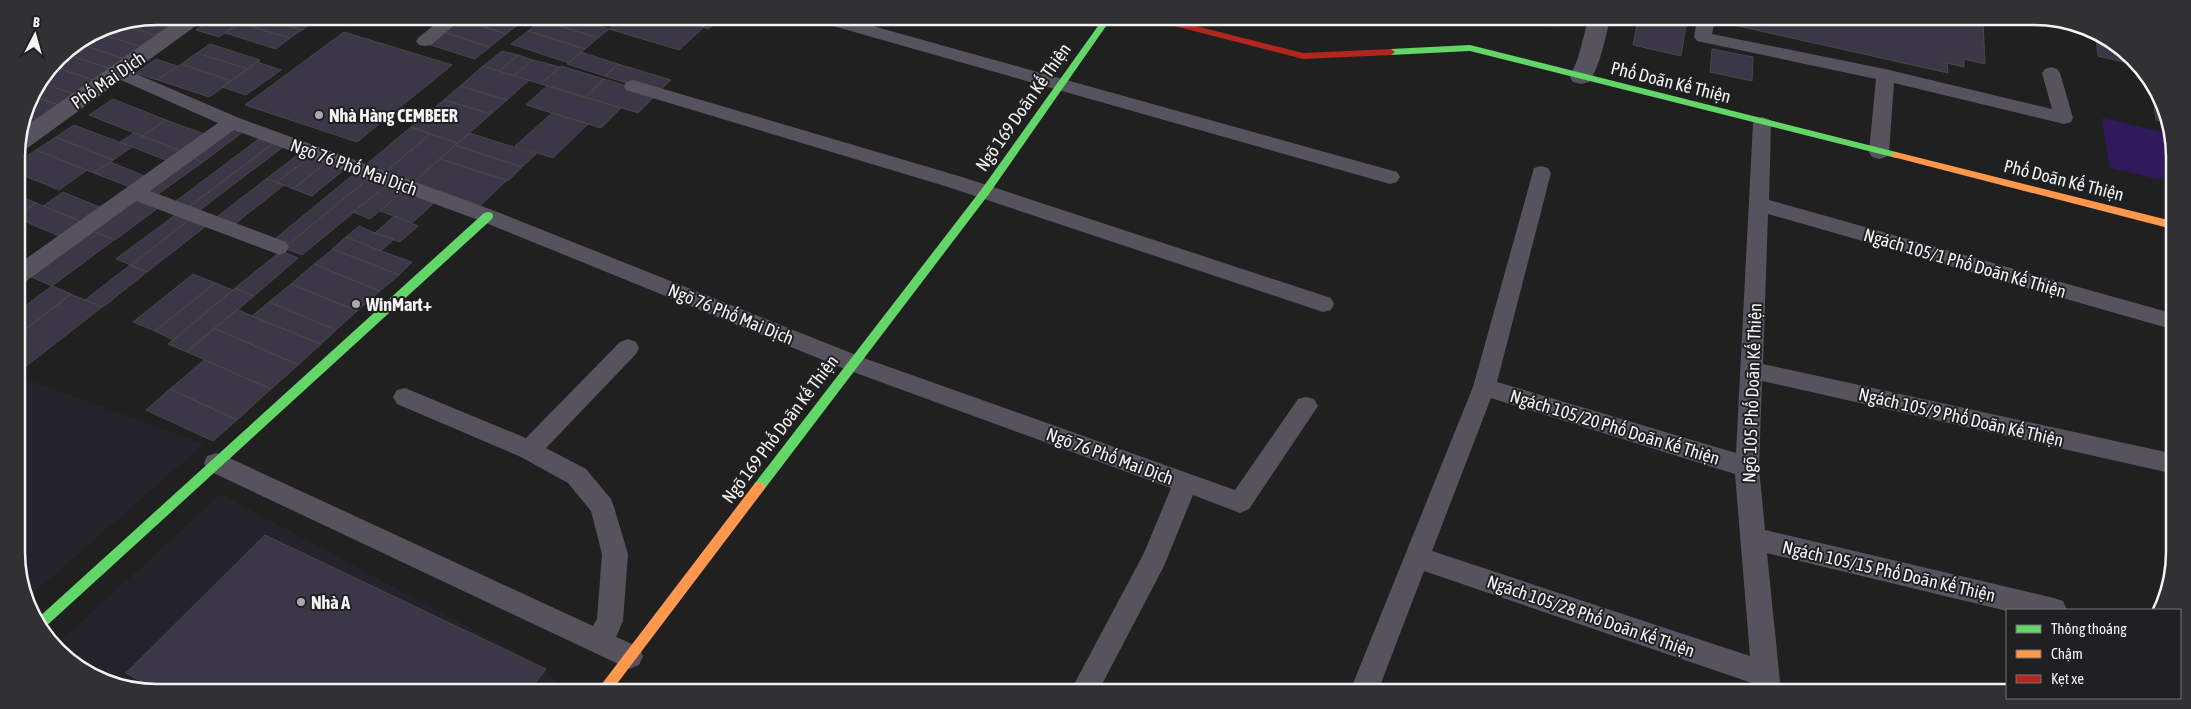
<svg xmlns="http://www.w3.org/2000/svg" width="2191" height="709" viewBox="0 0 2191 709" font-family="'Asap Condensed',sans-serif">
  <style>
    .built { fill: #24232b }
    .green { fill: #301a5b }
    .building { fill: #3b3746; stroke: #474748 }
    .lines { fill: none; stroke-linecap: round; stroke-linejoin: round }
    .lane { fill: #56535e; fill-rule: evenodd }
    .street { fill: #56535e; fill-rule: evenodd }
    .fast { fill: #63d668; fill-rule: evenodd }
    .slow { fill: #ff974d; fill-rule: evenodd }
    .jam { fill: #b3261e; fill-rule: evenodd }
    .poi-dot { fill: #a9a9aa; stroke: #201f22; stroke-width: 2 }
    .labels { text-anchor: middle; dominant-baseline: central; stroke-width: 4; stroke-linejoin: round; paint-order: stroke }
    .street-label { font-size: 18px; fill: #f3f3f4; stroke: #201f22 }
    .poi-label { font-size: 18px; font-weight: bold; fill: #f3f3f4; stroke: #201f22; text-anchor: start }
    .rim { fill: none; stroke: #f3f3f4; stroke-width: 2.5 }
  </style>
  <rect width="100%" height="100%" fill="#202021"/>
  <path class="built" d="M1515,20H1563L1559,30Z
    M18,376L204,444L28,598L19,579Z
    M221,494L546,669L562,689L120,688L54,647Z"/>
  <path class="green" d="M2102,118L2172,134V182L2110,168Z"/>
  <path class="building" d="M157,16H181L167,25L146,18Z
    M215,16H249L219,37L196,30Z
    M249,16L259,17L302,30L290,38L240,23Z
    M259,17H320L302,30Z
    M403,17H455L441,28Z
    M458,17H513L523,21L506,34L456,18Z
    M545,17H570L609,29L598,38L541,20Z
    M622,17L670,18L704,27L679,50L609,29Z
    M146,18L169,26L155,35L120,24Z
    M456,18L506,34L490,47L440,31Z
    M670,18H721L709,29Z
    M541,20L598,38L585,49L528,31Z
    M1638,20H1687L1681,56L1633,45Z
    M1739,20L1877,21L1906,27V21H1983L1985,64L1964,59V67L1947,63L1948,73L1738,26Z
    M240,23L290,38L276,49L225,33Z
    M115,24H120L156,36L140,46L101,34Z
    M440,31L490,47L475,59L424,43Z
    M528,31L585,49L569,63L511,44Z
    M344,32L452,65L357,142L245,105Z
    M101,34L142,47L124,59L83,45Z
    M2096,37L2140,64L2141,66L2098,56Z
    M210,44L260,60L248,69L197,53Z
    M83,45L127,60L112,69L68,55Z
    M1712,49L1753,57L1752,81L1710,72Z
    M502,51L518,55L499,71L483,66Z
    M581,52L618,64L605,76L567,64Z
    M197,53L248,69L232,81L181,64Z
    M68,55L113,70L96,81L52,66Z
    M518,55L533,60L514,76L499,71Z
    M156,59L177,66L157,80L136,73Z
    M533,60L560,67L541,84L514,76Z
    M257,62L281,70L246,95L222,87Z
    M181,64L232,81L209,97L158,80Z
    M618,64L671,80L657,93L605,76Z
    M52,66L96,81L78,95L40,82Z
    M483,66L499,71L529,80L507,100L460,86Z
    M561,66L604,79L585,97L541,84Z
    M604,79L656,95L638,113L585,97Z
    M40,82L79,96L63,107L31,95Z
    M460,86L507,100L491,114L444,100Z
    M547,86L585,97L621,108L601,128L526,105Z
    M2152,88L2169,123L2156,120Z
    M31,95L63,107L42,121L25,115Z
    M113,99L166,120L142,136L89,115Z
    M444,100L491,114L458,143L411,127Z
    M552,113L588,124L553,158L515,146Z
    M25,115L42,121L25,134L21,132Z
    M166,120L210,136L186,153L142,136Z
    M74,125L132,147L113,160L56,137Z
    M227,126L243,132L203,162L187,156Z
    M411,127L430,134L382,175L362,168Z
    M134,133L186,153L173,163L120,142Z
    M469,133L536,154L522,167L455,145Z
    M430,134L458,143L410,185L382,175Z
    M56,137L113,160L94,173L36,150Z
    M260,138L274,143L186,209L172,204Z
    M274,143L283,147L196,213L186,209Z
    M455,145L522,167L508,181L440,159Z
    M36,150L87,170L59,190L17,173V163Z
    M300,153L310,157L277,182L266,179Z
    M187,156L203,162L154,197L138,191Z
    M310,157L327,162L293,189L277,182Z
    M440,159L507,180L481,205L413,183Z
    M110,162L150,178L135,189L94,173Z
    M327,162L345,169L312,196L293,189Z
    M355,173L369,178L284,248L270,243Z
    M369,178L387,185L302,255L284,248Z
    M266,179L284,185L231,227L213,220Z
    M387,185L403,191L370,219L353,212Z
    M403,191L435,202L412,223L380,211Z
    M63,192L107,210L87,224L43,206Z
    M133,194L162,205L115,240L85,228Z
    M17,195L36,203L17,216Z
    M36,203L87,224L66,239L17,218V216Z
    M179,212L193,217L131,265L116,259Z
    M394,216L418,226L400,242L375,233Z
    M193,217L210,223L147,272L131,265Z
    M359,226L375,233L394,239L381,251L346,237Z
    M85,228L114,240L52,286L23,273Z
    M346,237L381,251L412,262L399,275L332,249Z
    M333,249L399,275L380,291L314,264Z
    M281,251L298,258L254,296L235,288Z
    M314,264L380,291L357,311L291,284Z
    M130,265L147,272L103,307L85,300Z
    M193,274L215,283L155,331L133,322Z
    M215,283L233,290L173,340L155,331Z
    M291,284L357,311L336,330L269,302Z
    M52,286L71,294L18,335L17,312Z
    M235,288L254,296L187,352L168,344Z
    M71,294L102,307L20,371L18,370V335Z
    M269,302L336,330L321,344L252,316Z
    M237,309L252,316L321,344L298,365L214,328Z
    M214,328L298,365L271,389L187,352Z
    M204,360L271,389L237,420L170,389Z
    M170,389L237,420L213,441L146,410Z
    M265,535L546,669L531,689L154,688L126,673Z"/>
  <g class="lines">
    <path class="lane" d="M444,17H464L431,45L425,46L419,45L416,41L419,37Z
      M816,18H844L1397,172L1400,177L1397,182L1390,184L819,22Z
      M1697,20H1715L1712,34L1885,69L2052,109L2042,73L2045,69L2051,67L2057,69L2060,73L2073,118L2071,122L2064,124L1894,83L1889,152L1886,157L1879,159L1872,157L1869,152L1876,79L1697,41L1694,37Z
      M118,66L239,118L495,211L861,357L1235,490L1298,399L1306,397L1314,399L1318,406L1249,509L1240,513L1193,495L1164,566L1099,690H1071L1144,553L1171,488L845,369L481,221L234,130L150,191L286,242L289,247L286,252L279,255L272,252L136,201L25,282L17,284V265L218,123L112,76L109,72L112,68Z
      M633,80L962,177L1331,298L1334,304L1331,310L1323,312L948,187L626,90L624,86L626,82Z
      M1762,117L1769,119L1771,123L1769,200L2171,313V329L1768,214L1763,364L2170,453V473L1762,381L1759,467L1765,530L2054,598L2063,601L2067,610L2007,611L1767,553L1781,692H1753L1752,683L1424,571L1378,691H1350L1473,387L1534,168L1541,166L1548,168L1551,173L1497,382L1736,453L1753,123L1755,119ZM1491,398L1735,474L1750,656L1432,551Z
      M628,339L636,342L639,348L636,354L546,448L586,469L611,499L614,507L628,554L623,621L616,637L639,647L643,656L639,665L629,669L207,470L204,463L207,456L216,453L225,456L593,626L597,619L602,554L591,511L568,483L521,457L397,404L393,397L397,390L405,388L526,438L620,342Z"/>
    <path class="street" d="M183,16H207L204,20L26,149L17,150L22,129Z
      M1588,20H1610C1604,41 1601,64 1589,82L1581,84L1573,82L1570,77L1578,58Z"/>
    <path class="fast" d="M1103,19H1111L989,194L763,491L759,492L755,491L753,487L755,483L981,190Z
      M1470,45L1896,152L1901,155L1896,158L1470,51L1391,55L1387,52L1391,49Z
      M488,212L492,213L493,216L492,219L43,629L38,618L484,213Z"/>
    <path class="slow" d="M1896,152L2172,221V229L1893,157L1891,155L1893,153Z
      M759,482L763,483L765,487L763,491L613,689H598L755,483Z"/>
    <path class="jam" d="M1154,19H1168L1303,53L1391,49L1395,52L1391,55L1303,59L1155,21Z"/>
  </g>
  <g class="poi-dot">
    <circle cx="319" cy="115" r="5"/>
    <circle cx="356" cy="304" r="5"/>
    <circle cx="301" cy="602" r="5"/>
  </g>
  <g class="labels">
    <g class="street-label">
      <text transform="translate(108 80) rotate(-35)">Phố Mai Dịch</text>
      <text transform="translate(1671 82) rotate(14)">Phố Doãn Kế Thiện</text>
      <text transform="translate(1023 107) rotate(-55)">Ngõ 169 Doãn Kế Thiện</text>
      <text transform="translate(354 167) rotate(20)">Ngõ 76 Phố Mai Dịch</text>
      <text transform="translate(2064 180) rotate(14)">Phố Doãn Kế Thiện</text>
      <text transform="translate(1965 263) rotate(16)">Ngách 105/1 Phố Doãn Kế Thiện</text>
      <text transform="translate(731 314) rotate(22)">Ngõ 76 Phố Mai Dịch</text>
      <text transform="translate(1752 393) rotate(-88)">Ngõ 105 Phố Doãn Kế Thiện</text>
      <text transform="translate(1961 417) rotate(13)">Ngách 105/9 Phố Doãn Kế Thiện</text>
      <text transform="translate(1615 427) rotate(17)">Ngách 105/20 Phố Doãn Kế Thiện</text>
      <text transform="translate(780 429) rotate(-53)">Ngõ 169 Phố Doãn Kế Thiện</text>
      <text transform="translate(1110 456) rotate(20)">Ngõ 76 Phố Mai Dịch</text>
      <text transform="translate(1889 571) rotate(13)">Ngách 105/15 Phố Doãn Kế Thiện</text>
      <text transform="translate(1591 616) rotate(19)">Ngách 105/28 Phố Doãn Kế Thiện</text>
    </g>
    <g class="poi-label">
      <text x="329" y="115">Nhà Hàng CEMBEER</text>
      <text x="366" y="304">WinMart+</text>
      <text x="311" y="602">Nhà A</text>
    </g>
  </g>
  <path d="M0 0H2191V709H0ZM157 25H2034A132 132 0 0 1 2166 157V552A132 132 0 0 1 2034 684H157A132 132 0 0 1 25 552V157A132 132 0 0 1 157 25Z" fill="#313033" fill-rule="evenodd"/>
  <path class="rim" d="M157 25H2034A132 132 0 0 1 2166 157V552A132 132 0 0 1 2034 684H157A132 132 0 0 1 25 552V157A132 132 0 0 1 157 25Z"/>
  <rect x="2006" y="609" width="175" height="90" fill="#201f22" stroke="#747476"/>
  <rect x="2016" y="625" width="25" height="8" fill="#63d668" stroke="#747476"/>
  <text x="2051" y="634" font-size="15" fill="#f3f3f4">Thông thoáng</text>
  <rect x="2016" y="650" width="25" height="8" fill="#ff974d" stroke="#747476"/>
  <text x="2051" y="659" font-size="15" fill="#f3f3f4">Chậm</text>
  <rect x="2016" y="675" width="25" height="8" fill="#b3261e" stroke="#747476"/>
  <text x="2051" y="684" font-size="15" fill="#f3f3f4">Kẹt xe</text>
  <g transform="translate(35 35) rotate(6)" stroke="#201f22" stroke-width="4" paint-order="stroke">
  <path d="M0-4L9 19L0 12L-9 19Z" fill="#f3f3f4"/>
  <text y="-8" font-size="14" font-weight="bold" text-anchor="middle" fill="#f3f3f4">B</text>
  </g>
</svg>
